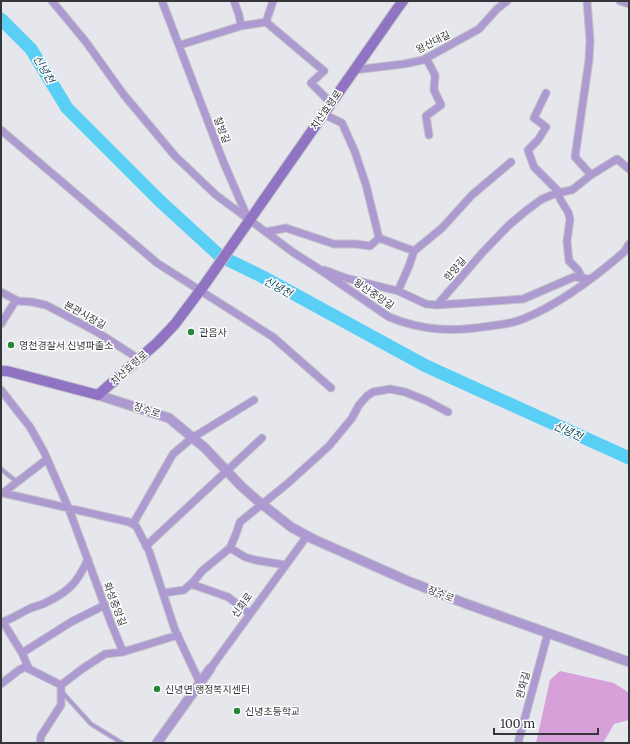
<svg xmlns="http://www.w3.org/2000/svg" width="630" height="744" viewBox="0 0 630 744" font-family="Merriweather,'Noto Sans KR',serif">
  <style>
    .green { fill: #d7a0d8 }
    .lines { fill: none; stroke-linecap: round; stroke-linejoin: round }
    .river { stroke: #5acff6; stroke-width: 13 }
    .service-casing { stroke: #c2c4c9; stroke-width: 5.5 }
    .minor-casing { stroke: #c2c4c9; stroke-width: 9 }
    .tertiary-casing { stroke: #c2c4c9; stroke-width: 11 }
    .secondary-casing { stroke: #c2c4c9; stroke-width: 12 }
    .service { stroke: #ad9ad0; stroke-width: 3.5 }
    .minor { stroke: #ad9ad0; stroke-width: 7 }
    .tertiary { stroke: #ad9ad0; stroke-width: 9 }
    .secondary { stroke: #9173c3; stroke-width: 10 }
    .poi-dot { fill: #298638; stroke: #fff; stroke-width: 1.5 }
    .labels { text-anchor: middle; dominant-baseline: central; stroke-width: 3; stroke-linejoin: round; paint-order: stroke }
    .street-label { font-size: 10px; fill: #353639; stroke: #fff }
    .poi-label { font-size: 10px; fill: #353639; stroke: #fff; text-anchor: start }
    .water-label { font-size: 11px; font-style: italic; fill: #194b5b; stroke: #fff }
  </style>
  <rect width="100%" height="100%" fill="#e5e7ed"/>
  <path class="green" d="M560,671L614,683L629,693V720L614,724L603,743H536L550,680Z"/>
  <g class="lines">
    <path class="river" d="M1,19L31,49L67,108L160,201L220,256L263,277L426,366L629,458"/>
    <g class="service-casing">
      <path id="service" d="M1,469L17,482
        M62,692L91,724L122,743"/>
    </g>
    <g class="minor-casing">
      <path id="minor" d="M52,1L86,42L124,95L175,156L216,195L294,253L316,267L389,317C423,331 454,332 490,326C501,325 513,323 523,319C560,304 594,278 624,252L629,244
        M162,1L223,161L249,221
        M620,1L629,4
        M266,22L324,71L311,83L331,103
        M241,26L266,22L273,1
        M180,45L241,26L239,15L234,1
        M426,58L435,75L434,90L441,105L426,116L429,135
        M354,70L404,64L423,60L479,29L497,9L507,1
        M546,93L534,118L546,127L538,140L528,150L534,167L559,192L560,199L568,212L570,219L567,241L569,261L578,270L582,278
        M323,114L342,123L355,152L366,185L379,238L414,251
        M1,130L157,263L273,337L331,388
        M591,175L617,159L629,169
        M266,232L286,228L334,244H356L370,246L379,238
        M324,270L346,278L398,291L426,304L437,305L523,299L574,277L590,279
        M398,291L409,266L414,251L442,228L472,195L511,162
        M1,292L18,301L32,302L46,305L97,332L139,359
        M437,305L483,252L509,225L527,210L542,199L557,193L572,190L591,175L575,157L589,60L590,40L587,1
        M1,324L16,300
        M1,390L30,427L44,452L69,509L111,623L123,652L178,635
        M47,459L3,493L129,522L136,526L149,551L175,630L200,683
        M133,524L173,454L192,438L254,400
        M146,546L262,438
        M230,548L245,557L255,560L285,565
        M191,584L228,597L249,613
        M163,593L184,590L195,580L202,571L230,548L236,534L240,522L287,484L329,446L352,418L359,405L367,396L373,392L390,389L405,392L427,401L448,412
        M1,622C11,620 20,613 29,609C35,606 43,605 49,601C71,590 78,581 88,559
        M3,622L22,653
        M29,669L22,653L71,622L105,605
        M210,669L307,536
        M1,684L19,670L25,667L61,685V705L41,736L40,743
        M61,685L82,669L105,654L123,652
        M518,743L548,633"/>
    </g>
    <g class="tertiary-casing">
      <path id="tertiary" d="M98,395L169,418L205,448L241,486L258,501L291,527L313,539L408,581L464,603L629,662
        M157,743L210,669"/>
    </g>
    <g class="secondary-casing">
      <path id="secondary" d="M1,371H7L98,395L158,342L175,324L205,284L397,9L403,1"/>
    </g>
    <use href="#service" class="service"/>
    <use href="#minor" class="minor"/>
    <use href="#tertiary" class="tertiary"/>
    <use href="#secondary" class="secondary"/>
  </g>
  <g class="poi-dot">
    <circle cx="191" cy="332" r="4"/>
    <circle cx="11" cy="345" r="4"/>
    <circle cx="157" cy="689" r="4"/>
    <circle cx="237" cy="711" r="4"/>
  </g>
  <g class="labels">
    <g class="street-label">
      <text transform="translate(433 42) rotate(-27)">왕산대길</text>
      <text transform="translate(326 110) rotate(-55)">치산효령로</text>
      <text transform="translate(222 130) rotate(69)">찰방길</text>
      <text transform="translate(455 269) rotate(-50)">한양길</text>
      <text transform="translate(374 294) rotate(34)">왕산중앙길</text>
      <text transform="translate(85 315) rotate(29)">본관시장길</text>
      <text transform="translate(129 368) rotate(-42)">치산효령로</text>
      <text transform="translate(147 410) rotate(18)">장수로</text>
      <text transform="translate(441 594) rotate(21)">장수로</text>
      <text transform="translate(115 604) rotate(69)">화성중앙길</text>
      <text transform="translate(242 605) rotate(-54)">신화로</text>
      <text transform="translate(523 685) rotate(-75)">완화길</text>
    </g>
    <g class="poi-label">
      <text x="199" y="332">관음사</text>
      <text x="19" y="345">영천경찰서 신녕파출소</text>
      <text x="165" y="689">신녕면 행정복지센터</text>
      <text x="245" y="711">신녕초등학교</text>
    </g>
    <g class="water-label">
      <text transform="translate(44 69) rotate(59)">신녕천</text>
      <text transform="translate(278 287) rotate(28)">신녕천</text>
      <text transform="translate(568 431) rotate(24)">신녕천</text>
    </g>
  </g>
  <rect width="630" height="744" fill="none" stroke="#353639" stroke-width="4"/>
  <path d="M494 728v6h104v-6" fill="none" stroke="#353639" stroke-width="2"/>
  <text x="500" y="728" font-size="12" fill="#353639" stroke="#ffffff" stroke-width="3" paint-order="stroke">100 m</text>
</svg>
